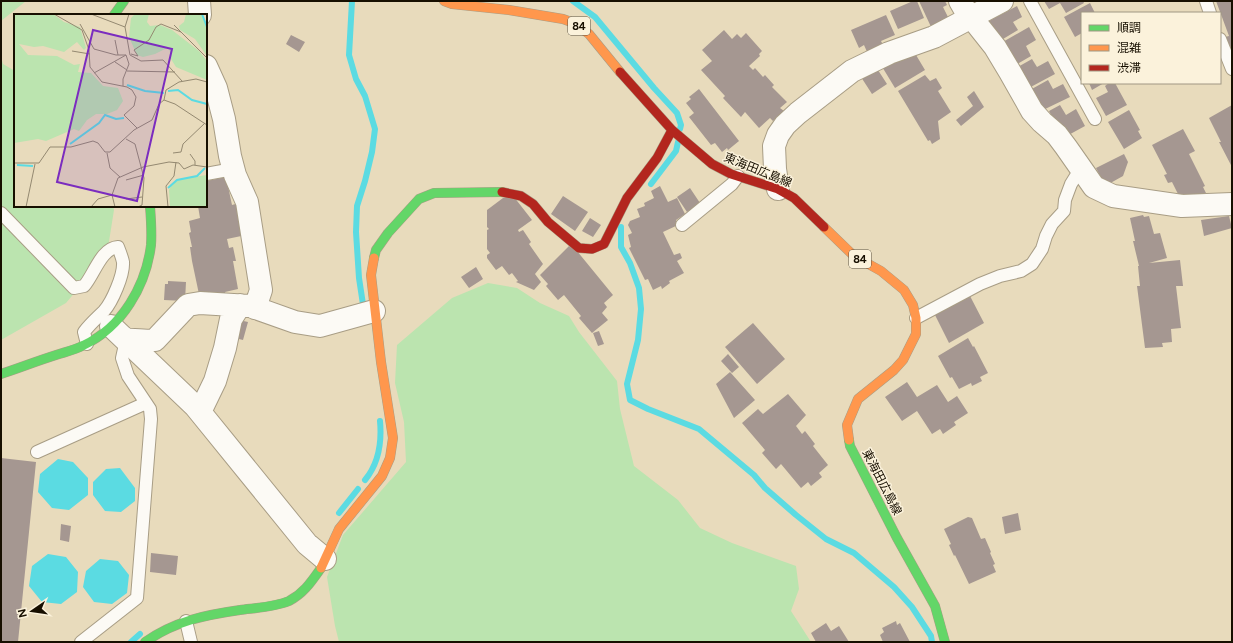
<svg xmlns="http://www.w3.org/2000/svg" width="1233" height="643" viewBox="0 0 1233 643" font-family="Figtree,'Noto Sans JP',sans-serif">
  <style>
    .green { fill: #bbe4af }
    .water { fill: #5bdbe2 }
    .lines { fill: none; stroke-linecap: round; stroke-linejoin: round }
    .stream { stroke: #5bdbe2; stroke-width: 6 }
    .building { fill: #a59791 }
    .lane-casing { stroke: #a89d85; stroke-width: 14 }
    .street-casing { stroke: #a89d85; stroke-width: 24 }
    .fast-casing { stroke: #a89d85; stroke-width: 10 }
    .slow-casing { stroke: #a89d85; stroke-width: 10 }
    .jam-casing { stroke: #a89d85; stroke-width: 10 }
    .lane { stroke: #fcfaf5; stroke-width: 12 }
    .street { stroke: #fcfaf5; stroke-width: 22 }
    .fast { stroke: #63d668; stroke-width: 9 }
    .slow { stroke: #ff974d; stroke-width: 9 }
    .jam { stroke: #b3261e; stroke-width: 9 }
    .labels { text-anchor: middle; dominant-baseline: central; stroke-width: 3; stroke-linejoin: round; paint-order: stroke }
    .shield { fill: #fbf2db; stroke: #5b5342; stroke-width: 1 }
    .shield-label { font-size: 11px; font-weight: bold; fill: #170f00 }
    .street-label { font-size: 12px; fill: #170f00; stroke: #fbf2db }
    .inset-river { fill: none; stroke: #5bdbe2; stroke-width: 2 }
    .inset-road { fill: none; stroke: #948971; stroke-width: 1 }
    .view { fill: #7b2cbf; fill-opacity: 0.15; stroke: #7b2cbf; stroke-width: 2 }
    .inset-edge { fill: none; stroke: #170f00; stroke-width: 2 }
  </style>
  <rect width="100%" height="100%" fill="#e8dbbc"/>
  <path class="green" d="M1,1H26L1,21Z
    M1,57L3,64L15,71V206H113L114,210L107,254L66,303L1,340Z
    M488,283L517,288L540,303L569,316L579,332L617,381L620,409L634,466L678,500L700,528L732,543L796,566L799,589L791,611L811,642H339L335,626L327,577L343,535L406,462L404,422L395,383L397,345L452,298Z"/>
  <path class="water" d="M58,459L73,462L88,478V495L69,510L52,508L38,492L40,474Z
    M120,468L135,488V501L121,512L105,511L93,495V482L106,469Z
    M48,554L66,557L78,572L77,592L61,604L42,602L29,586L32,566Z
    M100,559L118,561L129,575L127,593L112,604L94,602L83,587L86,571Z"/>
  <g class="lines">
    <path class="stream" d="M352,1L349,55L356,79L365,96L375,129L372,152L365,181L357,206L356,232L359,278L364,311
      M573,1L595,17L654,88L677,113L681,125L680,129
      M651,184L676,151L678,142
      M621,227V247L630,263L639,288L641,309L638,340L627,384L630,400L648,409L699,429L754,475L765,488L796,515L826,539L854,553L894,587L912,607L931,636L932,642
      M365,480C379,463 382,443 380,421
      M339,513L358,489
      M131,642L140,634"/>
  </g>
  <path class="building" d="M913,1H917L924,18L898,29L890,11Z
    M919,1H945L947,5L943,7L950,21L932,29Z
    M1044,1H1083L1084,3L1066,13L1060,3L1049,9Z
    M1216,1H1232V56L1225,37L1229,36Z
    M1090,3L1095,13H1082V33L1075,37L1064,17Z
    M1017,6L1022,17L1013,22L1018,30L998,42L988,25L989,21Z
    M886,15L895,35L881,41L884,47L868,54L864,45L859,48L851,30Z
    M1029,27L1036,40L1026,46L1031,56L1014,66L1001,43Z
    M724,30L732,39L737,34L741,38L746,33L762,51L759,54L760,56L749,66L753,70L755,68L763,77L765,75L774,85L772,87L787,102L780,108L784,111L773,121L770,118L759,128L745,112L741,117L723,98L725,96L701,70L712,61L702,50Z
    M291,35L305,42L299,52L286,44Z
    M913,50L925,70L895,88L881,65Z
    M1032,59L1037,67L1048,61L1055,74L1027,89L1016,68Z
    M876,67L887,84L872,94L861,77Z
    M925,75L930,81L936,78L942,88L938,91L951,112L938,121L940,139L932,144L930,140L928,141L898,91Z
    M1048,80L1053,89L1063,84L1070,97L1041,111L1030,90Z
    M1089,83H1104L1092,90Z
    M1109,83H1115L1127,105L1106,116L1096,98L1108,92L1105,86Z
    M699,89L739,141L728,150L727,148L722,152L715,143L711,145L689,117L694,113L686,103L691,99L689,97Z
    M974,91L984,107L961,126L956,120L973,106L967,97Z
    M1060,105L1066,115L1076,109L1085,126L1063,138L1049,111Z
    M1232,105V167L1219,142H1221L1209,118Z
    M1129,110L1140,130L1138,131L1142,138L1124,149L1108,122Z
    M1183,129L1195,151L1189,154L1205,186L1203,187L1206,193L1192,200H1181L1172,182L1168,183L1164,175L1167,174L1152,145Z
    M1124,154L1128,162L1123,176L1105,186L1096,168Z
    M226,177L232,205L239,203L246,235L227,239L229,248L233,247L236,261H233L238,289L225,292L226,297L200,299L192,261L190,247H192L189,233L191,232L189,221L200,218L198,206H206V181Z
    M660,186L668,202L677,198L685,214L676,220L678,225L663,232L674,255L680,253L682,258L677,261L684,273L669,281L670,283L662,289L661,286L653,290L648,279L645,280L629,248L631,247L628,235L632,233L628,225L630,221L640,217L637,209L645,206L644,203L654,198L651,191Z
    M690,188L700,203L687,212L677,197Z
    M563,196L588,212L575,231L551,214Z
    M514,197L532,220L518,230L519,232L523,230L531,242L529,244L543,264L535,274L541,282L534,290L516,282L518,281L512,273L509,275L502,266L496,270L487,258V255L490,253L487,249V230L489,229L487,227V210L503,198Z
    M1143,215L1144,217L1149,216L1154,234L1160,233L1167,258L1149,263L1180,260L1183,286H1176L1181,328L1171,329L1172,342L1162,343L1163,347L1145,348L1137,286H1140L1138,266H1139L1133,241H1135L1130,218Z
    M1229,216L1232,228L1204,236L1201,220Z
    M590,218L601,225L593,237L582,231Z
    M569,246L577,251L613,295L604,303L607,307L602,313L608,320L592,333L579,318L581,316L564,295L558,300L546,286L548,284L540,275Z
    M476,267L483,279L469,288L461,277Z
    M168,281L186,282L185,301L164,300L165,284H168Z
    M970,296L984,323L949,343L935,315Z
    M239,320L248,322L243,340L235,338Z
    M753,323L785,359L757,384L725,347Z
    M599,331L604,344L598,346L593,333Z
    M968,338L973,347L974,346L988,373L980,377L982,381L972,386L971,383L959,389L952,377L950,378L938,356Z
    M728,354L739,367L732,373L721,361Z
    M730,372L755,400L734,418L716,384Z
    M907,382L917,397L937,385L948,402L957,396L968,413L954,422L956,425L943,434L940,429L932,434L917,411L902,421L885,397Z
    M788,394L806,415L796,426L802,434L805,431L815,444L813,446L828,465L819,473L822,477L811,486L808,482L801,488L781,464L776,469L762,453L765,450L742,423L758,409L763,414Z
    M1,458L36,462L18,642H1Z
    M1018,513L1021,530L1005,534L1002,517Z
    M968,517L972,518L981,539L985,538L991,552L990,553L995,564L993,565L996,572L969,584L955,555L954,556L949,545L951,544L944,529Z
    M61,524L71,526L69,542L60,540Z
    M151,553L178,556L176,575L150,572Z
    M896,621L897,625L900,623L910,642H883L880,635L884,632L882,628Z
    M826,623L831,631L839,626L849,642H816L811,633Z"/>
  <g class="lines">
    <g class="lane-casing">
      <path id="lane" d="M1030,1L1095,119
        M1206,1L1210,13
        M1220,39L1232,69
        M206,174L233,169
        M1,213L74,288L84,286C94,275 101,248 118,247C120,252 122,257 123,262C124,275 112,302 104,311C97,318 90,324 84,332L87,344
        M682,225L732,184L738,176
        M916,318L980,284L1000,276L1021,271L1032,264L1042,249L1046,236L1052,224L1064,211L1065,200L1071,184L1081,168
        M37,452L146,403
        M186,621L191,642
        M81,642L137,598L151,419L150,409L128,376L122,358L126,340"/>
    </g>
    <g class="street-casing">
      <path id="street" d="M199,1L200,15
        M960,1L964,8L995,47L1010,72L1032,111L1042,122L1057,135L1066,147L1094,187L1113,196L1182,206L1232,204
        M206,66L216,88L224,119L230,156L235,175L247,202L261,290L255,308
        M778,189L775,169L774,146L778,135L785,125L798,113L852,71L889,53L934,37L1002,1
        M111,326L195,406L307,544L325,559
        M126,340C136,339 145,342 155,340L188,305L200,303L250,306L295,322L320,326L374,311
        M200,412L215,381L225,348L231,319L240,305"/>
    </g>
    <g class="fast-casing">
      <path id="fast" d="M114,15L124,1
        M374,258L376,250L388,233L419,199L434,193L502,192
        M1,374C19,368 37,361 56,355C65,352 75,350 84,345C122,327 146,286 151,245C152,232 151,219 150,206
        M849,440L850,446L897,538L935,606L945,642
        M145,642C175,621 205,615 240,610C255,608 275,607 289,601C304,593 311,582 321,568"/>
    </g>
    <g class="slow-casing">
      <path id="slow" d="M444,1L452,4L509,10L563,19L574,23L589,34L620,72
        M824,227L854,256L881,271L904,290L913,305L916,318V334L903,360L894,370L858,399L847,425L849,440
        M321,568L339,529L382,476L390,458L393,438L381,362L371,275L374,258"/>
    </g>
    <g class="jam-casing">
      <path id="jam" d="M620,72L672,130L712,164L731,174L778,189L794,198L824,227
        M502,192L521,196L533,204L548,222L579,248L592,249L604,244L627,198L657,158L672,130"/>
    </g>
    <use href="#lane" class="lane"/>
    <use href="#street" class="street"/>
    <use href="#fast" class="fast"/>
    <use href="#slow" class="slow"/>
    <use href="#jam" class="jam"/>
  </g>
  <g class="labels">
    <g class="shield">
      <rect x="568" y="17" width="22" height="18" rx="3"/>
      <rect x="849" y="250" width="22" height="18" rx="3"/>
    </g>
    <g class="shield-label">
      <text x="579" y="26">84</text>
      <text x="860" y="259">84</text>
    </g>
    <g class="street-label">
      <text transform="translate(758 170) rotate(22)">東海田広島線</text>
      <text transform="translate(882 482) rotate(63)">東海田広島線</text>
    </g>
  </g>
  <g transform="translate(14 14)">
    <rect width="193" height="193" fill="#e8dbbc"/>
    <path d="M0,0H39L50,8L66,13L72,34L70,36L63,28L50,38L29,32L20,33L5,30L14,41L43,42L60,51L66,50L64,58L77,59L89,72L104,74L109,87L103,96L93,100H82L73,106L65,117L60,115L32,127L24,125L0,129ZM121,0H135L133,8L136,12L146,11L158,16L185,37L193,47V66L162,53L157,45L155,33L141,40L129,43L123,41L115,23L117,4ZM172,0H187L190,5L193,14V42L181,25L166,16L165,12L170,8ZM193,161V193H156L155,176L158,170L166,165Z" fill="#bbe4af"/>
    <path class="inset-river" d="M188,0L193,13M113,71L131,77L150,79M154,77L164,76L178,86L193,90M56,130L85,109L91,101L102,105L110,104M3,151L19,152M154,174L163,166L183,162L191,154"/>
    <path class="inset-road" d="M40,0L68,16L75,36L76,53L88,68L113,73L118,76L122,83L120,92L110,101L123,114M77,0L111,13M115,0L111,13L116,41L127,47L149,46L168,67M66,10L80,35L102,41H112L115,50L109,65V72M160,11L193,44M101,26L104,41M58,37L76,40M117,40L124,42L120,36L135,26L142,13L147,10L167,18M101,48L113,56M113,57L161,58M80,59L112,41M150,86L152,76L165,68L182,65L193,68M112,125L121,130L130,164L128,191L124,193M93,139L96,154L106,163M159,139L167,138L169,130L191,109M176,140L181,147V151M0,149H25L36,133H57L79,127L84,129L91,138H96L120,116L138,106L145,90L150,86L161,90L193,111M112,166L130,161M98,181L101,193M112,185L128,183M12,193L21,150M77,193L84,185L98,181L104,164L129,153L155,148L165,149L170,155L179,151L193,153M154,193L152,172L160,162L162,148"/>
    <path class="view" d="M79,16L158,35L123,187L43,168Z"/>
    <rect width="193" height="193" class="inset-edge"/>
  </g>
  <rect width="1233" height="643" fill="none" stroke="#170f00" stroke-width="4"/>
  <rect x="1081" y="12" width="140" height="72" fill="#fbf2db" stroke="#a09783"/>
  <rect x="1089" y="25" width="20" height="6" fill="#63d668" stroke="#a09783"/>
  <text x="1117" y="32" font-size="12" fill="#170f00">順調</text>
  <rect x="1089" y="45" width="20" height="6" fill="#ff974d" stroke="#a09783"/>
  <text x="1117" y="52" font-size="12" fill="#170f00">混雑</text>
  <rect x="1089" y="65" width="20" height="6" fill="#b3261e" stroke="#a09783"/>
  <text x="1117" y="72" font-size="12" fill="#170f00">渋滞</text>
  <g transform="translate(32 611) rotate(257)" stroke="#fbf2db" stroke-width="3" paint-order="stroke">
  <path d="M0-3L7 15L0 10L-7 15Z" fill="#170f00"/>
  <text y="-6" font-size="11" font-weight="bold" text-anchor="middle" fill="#170f00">N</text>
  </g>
</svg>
